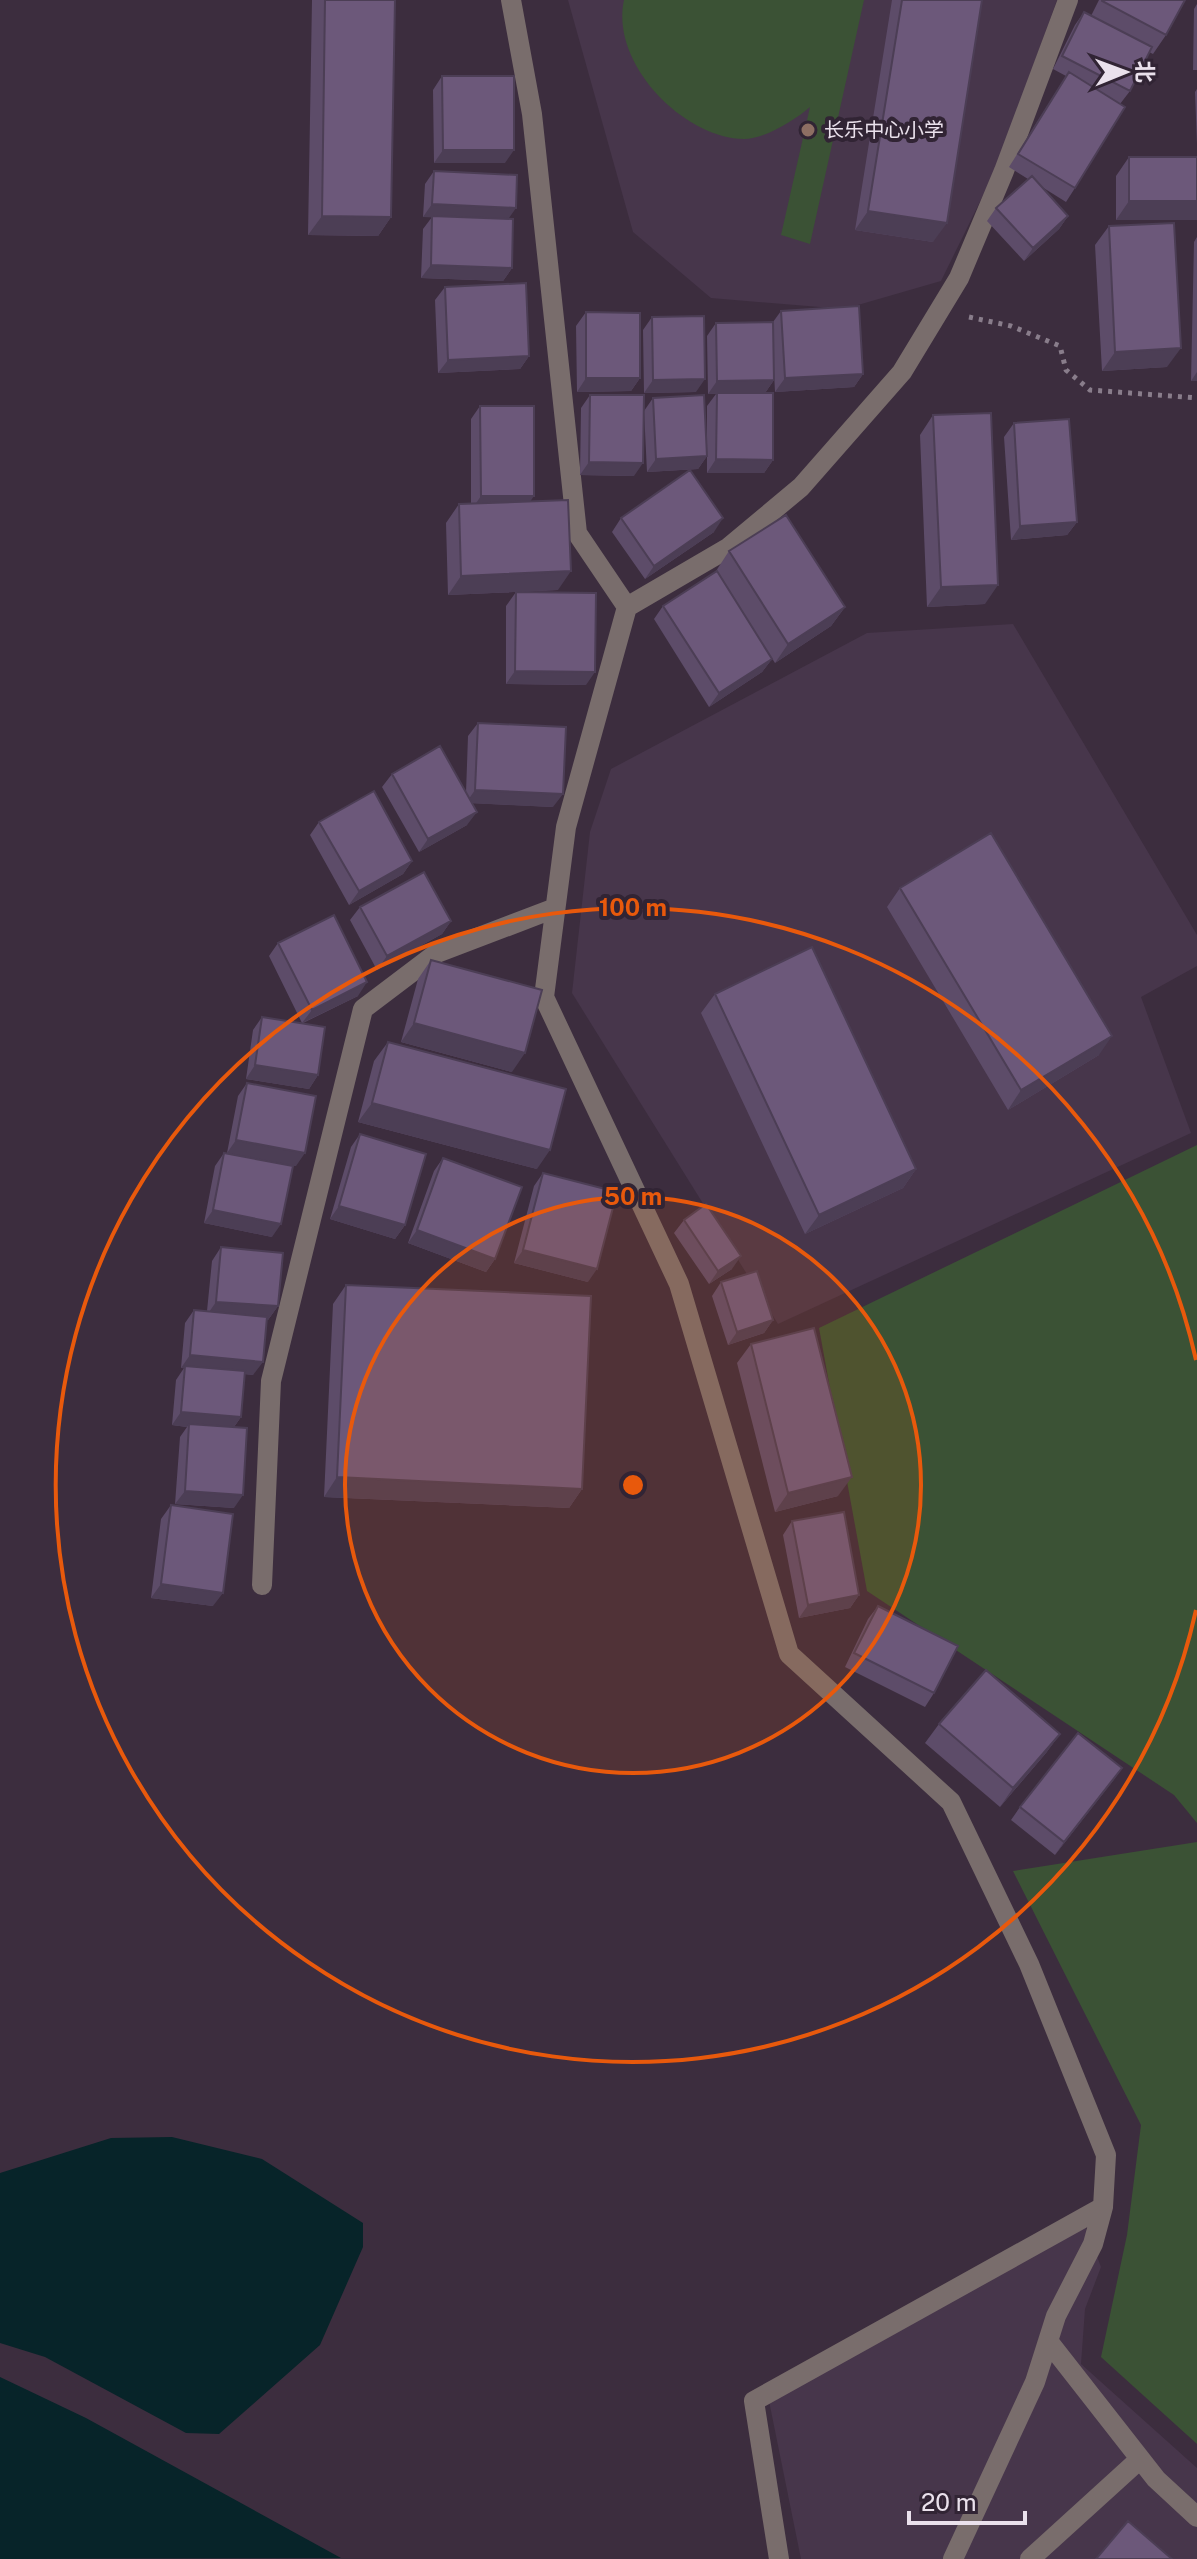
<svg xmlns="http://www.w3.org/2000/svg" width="1197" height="2559" viewBox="0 0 1197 2559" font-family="'Public Sans','Noto Sans SC',sans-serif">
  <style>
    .built { fill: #47364b }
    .green { fill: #3b5235 }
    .water { fill: #072429 }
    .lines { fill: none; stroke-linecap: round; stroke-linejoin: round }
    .path { stroke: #897d8b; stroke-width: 5; stroke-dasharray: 4 6; stroke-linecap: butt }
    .minor { stroke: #796d6c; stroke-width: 20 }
    .wall { fill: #5d4c69 }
    .shaded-wall { fill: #4c3e55 }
    .building { fill: #6c587a; stroke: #4c3e55; stroke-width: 2 }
    .ring { fill: none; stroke: #e8590c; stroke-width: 4 }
    .education-dot { fill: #8d6e63; stroke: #312434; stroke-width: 3 }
    .labels { text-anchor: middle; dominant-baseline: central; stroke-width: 8; stroke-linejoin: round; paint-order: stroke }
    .poi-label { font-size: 20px; fill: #eae1ec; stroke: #312434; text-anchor: start }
    .centre { fill: #e8590c; stroke: #312434; stroke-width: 4 }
    .ring-label { font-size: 24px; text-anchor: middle; font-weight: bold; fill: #e8590c; stroke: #312434; stroke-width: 8; stroke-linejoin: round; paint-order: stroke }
  </style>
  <rect width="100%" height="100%" fill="#3c2d3e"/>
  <path class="built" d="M568,0H1057L996,169L941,281L844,309L711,298L633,232Z
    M1013,624L1197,935V966L1141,997L1191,1133L778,1324L572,993L590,832L611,769L867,633Z
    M1083,2220L1101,2267L1085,2309L1081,2364L1197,2468V2559H801L769,2401Z"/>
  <path class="green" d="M624,0H864L810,244L781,235L810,107C795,120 765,139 744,139C683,138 610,63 624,0Z
    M1197,1145V1823L1174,1795L867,1591L819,1328Z
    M1197,1842V2444L1101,2357L1127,2235L1141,2125L1013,1871Z"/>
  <path class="water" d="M172,2137L262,2159L363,2223V2247L320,2345L219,2434L186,2433L45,2357L0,2343V2173L111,2138Z
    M0,2377L86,2418L341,2558L0,2559Z"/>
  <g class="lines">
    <path class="path" d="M969,317L1011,326L1060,346L1066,370L1090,390L1197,398"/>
    <path class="minor" d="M511,0L532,114L577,533L627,607
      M262,1585L271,1381L363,1009L437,953L555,908
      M1048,2341L1156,2479L1197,2517
      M779,2559L754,2401L1103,2207
      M953,2559L1035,2382L1056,2316L1093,2244L1103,2207L1106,2155L1029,1964L951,1802L789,1654L679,1284L544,997L566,827L627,607L728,548L801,487L902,372L959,278L1004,171L1068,0
      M1030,2559L1140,2459"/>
  </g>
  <path class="wall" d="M312,0H395L391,217L378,236L308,235Z
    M892,0H982L933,242L855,230Z
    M1099,0H1185L1166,35L1153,54L1149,52L1130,91L1120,104L1075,188L1066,202L1042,187L1068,216L1059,229L1024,261L987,221L996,208L1028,179L1009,167L1066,76L1053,69L1075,25L1084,12L1091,16Z
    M1197,4V70H1193L1194,9Z
    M442,76L505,163H434L433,90Z
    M1197,89V144L1195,92Z
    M1129,157H1197V220H1116V176Z
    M434,171L508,218L512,268L503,281L421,278L423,229L432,217H423L425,184Z
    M1109,226L1167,367L1102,371L1095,245Z
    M1197,237V381H1191L1194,242Z
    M445,287L529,356L520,369L438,373L435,300Z
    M781,311L863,374L854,387L775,392L774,372V380L765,393L773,460L764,473H707V406L716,394H708L707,336L716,323L773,322Z
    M586,312L640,378L631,391L577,392L576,326Z
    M652,317L696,392L644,393L643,330Z
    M590,395L634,476L580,475L581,408Z
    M653,398L707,456L698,469L647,472L644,411Z
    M480,406L530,502L558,590L448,595L446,523L459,504H471V419Z
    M933,415L985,604L927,607L920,435Z
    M1014,423L1077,522L1067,535L1011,540L1004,437Z
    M621,518L714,532L645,579L612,532Z
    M729,551L845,607L831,626L775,663L716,571Z
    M516,592L586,685L506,684V606Z
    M663,606L772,659L762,672L709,707L654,619Z
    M478,723L553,807L472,803L467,825L419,852L382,787L392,774L466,793L468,736Z
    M319,822L412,861L403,874L349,905L310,835Z
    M900,888L1099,1055L1008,1110L887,907Z
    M360,907L451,921L442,934L377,970L350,920Z
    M278,943L358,996L303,1023L318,1075L309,1089L246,1079L253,1030L262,1017L302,1023L269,956Z
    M431,960L512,1072L401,1042L418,979Z
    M715,994L916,1169L903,1188L805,1234L701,1013Z
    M388,1042L537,1169L358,1122L374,1061Z
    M247,1083L296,1166L227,1153L238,1096Z
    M360,1134L405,1225L395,1239L330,1219L351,1147Z
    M224,1153L272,1237L204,1223L215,1166Z
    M443,1158L495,1259L486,1272L408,1243L434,1171Z
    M543,1173L588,1282L514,1263L534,1186Z
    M684,1220L732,1269L709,1284L674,1233Z
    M221,1247L278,1306L268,1320H267L253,1375L245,1374L241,1417L234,1427V1508L175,1504L180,1437L187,1427L172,1425L176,1380L184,1368H181L185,1323L194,1310L207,1311L212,1261Z
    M721,1282L773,1320L764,1333L728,1345L712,1296Z
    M346,1285L582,1489L569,1508L324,1497L333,1304Z
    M751,1344L838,1496L775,1512L737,1363Z
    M171,1505L213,1606L151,1598L161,1519Z
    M792,1521L859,1595L850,1608L799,1618L783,1535Z
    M878,1606L934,1693L925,1707L845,1667L868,1619Z
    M939,1724L1060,1734L1046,1753L1000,1807L925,1743Z
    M1122,1768L1055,1855L1011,1820L1020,1807Z"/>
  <path class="shaded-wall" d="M443,150H514L505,163H434Z
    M1129,201H1197V220H1116Z
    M432,204L516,208L507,221L423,217Z
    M868,211L947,223L933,242L855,230Z
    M322,216L391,217L378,236L308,235Z
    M1068,216L1059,229L1024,261L1033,248Z
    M431,265L512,268L503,281L421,278Z
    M1181,348L1167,367L1102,371L1115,352Z
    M529,356L520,369L438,373L448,360Z
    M1197,372V381H1191Z
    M863,374L854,387L775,392L785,378Z
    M586,378H640L631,391L577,392Z
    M705,379L696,392L644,393L653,380Z
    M774,380L765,393L708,394L717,381Z
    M707,456L698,469L647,472L656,459Z
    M716,459L773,460L764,473H707Z
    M589,462L643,463L634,476L580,475Z
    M481,496H534L525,509H472Z
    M723,518L714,532L645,579L654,566Z
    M1077,522L1067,535L1011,540L1020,526Z
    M571,571L558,590L448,595L461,576Z
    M998,585L985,604L927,607L941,587Z
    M845,607L831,626L775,663L788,644Z
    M772,659L762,672L709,707L719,693Z
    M515,671L595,672L586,685L506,684Z
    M475,790L563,794L553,807L466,803Z
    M477,812L467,825L419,852L428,839Z
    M412,861L403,874L349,905L359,891Z
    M451,921L442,934L377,970L387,956Z
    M367,982L358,996L302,1023L312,1010Z
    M414,1023L525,1053L512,1072L401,1042Z
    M1112,1036L1099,1055L1008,1110L1021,1090Z
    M255,1065L318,1075L309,1089L246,1079Z
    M372,1103L550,1150L537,1169L358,1122Z
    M236,1140L305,1153L296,1166L227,1153Z
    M916,1169L903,1188L805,1234L819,1215Z
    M339,1206L405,1225L395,1239L330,1219Z
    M213,1210L281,1224L272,1237L204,1223Z
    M417,1230L495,1259L486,1272L408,1243Z
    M523,1250L597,1269L588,1282L514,1263Z
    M741,1256L732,1269L709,1284L718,1271Z
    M216,1302L278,1306L268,1320L207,1315Z
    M773,1320L764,1333L728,1345L737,1332Z
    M190,1355L263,1362L253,1375L181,1368Z
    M181,1412L241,1417L231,1431L189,1424L187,1427L172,1425Z
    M337,1477L582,1489L569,1508L324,1497Z
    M852,1477L838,1496L775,1512L788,1493Z
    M185,1491L243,1495L234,1508L175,1504Z
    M161,1584L223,1593L213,1606L151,1598Z
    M859,1595L850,1608L799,1618L808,1605Z
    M1060,1734L1046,1753L1000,1807L1013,1788Z
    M1122,1768L1113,1781L1055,1855L1064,1842Z"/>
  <path class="building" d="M325,0H395L391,217L322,216Z
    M902,0H982L947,223L868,211Z
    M1102,0H1185L1166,35L1102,1Z
    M1084,12L1152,47L1130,91L1062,56Z
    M1069,72L1125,107L1075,188L1018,154Z
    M442,76H514V150H443Z
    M1129,157H1197V201H1129Z
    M434,171L517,175L516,208L432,204Z
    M1032,176L1068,216L1033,248L996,208Z
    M432,216L513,219L512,268L431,265Z
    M1174,223L1181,348L1115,352L1109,226Z
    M526,283L529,356L448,360L445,287Z
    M859,306L863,374L785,378L781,311Z
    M586,312L640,313V378H586Z
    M704,316L705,379L653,380L652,317Z
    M773,322L774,380L717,381L716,323Z
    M717,393H773V460L716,459Z
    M590,395H644L643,463L589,462Z
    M704,395L707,456L656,459L653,398Z
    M480,406H534V496H481Z
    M991,413L998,585L941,587L933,415Z
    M1069,419L1077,522L1020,526L1014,423Z
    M690,470L723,518L654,566L621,518Z
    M568,500L571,571L461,576L459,504Z
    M786,515L845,607L788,644L729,551Z
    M717,571L772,659L719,693L663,606Z
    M516,592L596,593L595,672L515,671Z
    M478,723L566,727L563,794L475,790Z
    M440,746L477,812L428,839L392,774Z
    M374,791L412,861L359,891L319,822Z
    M991,833L1112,1036L1021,1090L900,888Z
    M424,872L451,921L387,956L360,907Z
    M334,915L367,982L312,1010L278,943Z
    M812,947L916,1169L819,1215L715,994Z
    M431,960L542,990L525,1053L414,1023Z
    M262,1017L325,1027L318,1075L255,1065Z
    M388,1042L566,1089L550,1150L372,1103Z
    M247,1083L316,1096L305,1153L236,1140Z
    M360,1134L426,1154L405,1225L339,1206Z
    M224,1153L293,1166L281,1224L213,1210Z
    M443,1158L522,1187L495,1259L417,1230Z
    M543,1173L617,1192L597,1269L523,1250Z
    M706,1204L741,1256L718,1271L684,1220Z
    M221,1247L283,1253L278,1306L216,1302Z
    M757,1271L773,1320L737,1332L721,1282Z
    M346,1285L591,1296L582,1489L337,1477Z
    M194,1310L267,1317L263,1362L190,1355Z
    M814,1328L852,1477L788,1493L751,1344Z
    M185,1366L245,1371L241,1417L181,1412Z
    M189,1424L247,1428L243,1495L185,1491Z
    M171,1505L233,1514L223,1593L161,1584Z
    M844,1512L859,1595L808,1605L792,1521Z
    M878,1606L958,1646L934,1693L854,1653Z
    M986,1670L1060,1734L1013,1788L939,1724Z
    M1078,1733L1122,1768L1064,1842L1020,1807Z
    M1128,2521L1172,2559H1096Z"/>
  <circle cx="633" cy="1485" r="288" fill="#e8590c" fill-opacity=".12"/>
  <g class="ring">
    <circle cx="633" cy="1485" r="288"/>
    <path d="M1196 1610A577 577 0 1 1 1196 1360"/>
  </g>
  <circle class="education-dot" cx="808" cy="130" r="8"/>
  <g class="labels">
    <g class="poi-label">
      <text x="824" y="130">长乐中心小学</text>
    </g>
  </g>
  <circle cx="633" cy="1485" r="12" class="centre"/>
  <g class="ring-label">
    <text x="633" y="916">100 m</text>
    <text x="633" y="1205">50 m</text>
  </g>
  <g transform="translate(1125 72) rotate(89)" stroke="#312434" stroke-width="6" paint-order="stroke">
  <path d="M0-6L14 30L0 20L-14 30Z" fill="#eae1ec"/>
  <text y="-12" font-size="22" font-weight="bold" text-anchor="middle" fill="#eae1ec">北</text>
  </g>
  <path d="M909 2511v12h116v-12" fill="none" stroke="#eae1ec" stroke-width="4"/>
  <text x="921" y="2511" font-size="24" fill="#eae1ec" stroke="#312434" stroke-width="6" paint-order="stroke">20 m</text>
</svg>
